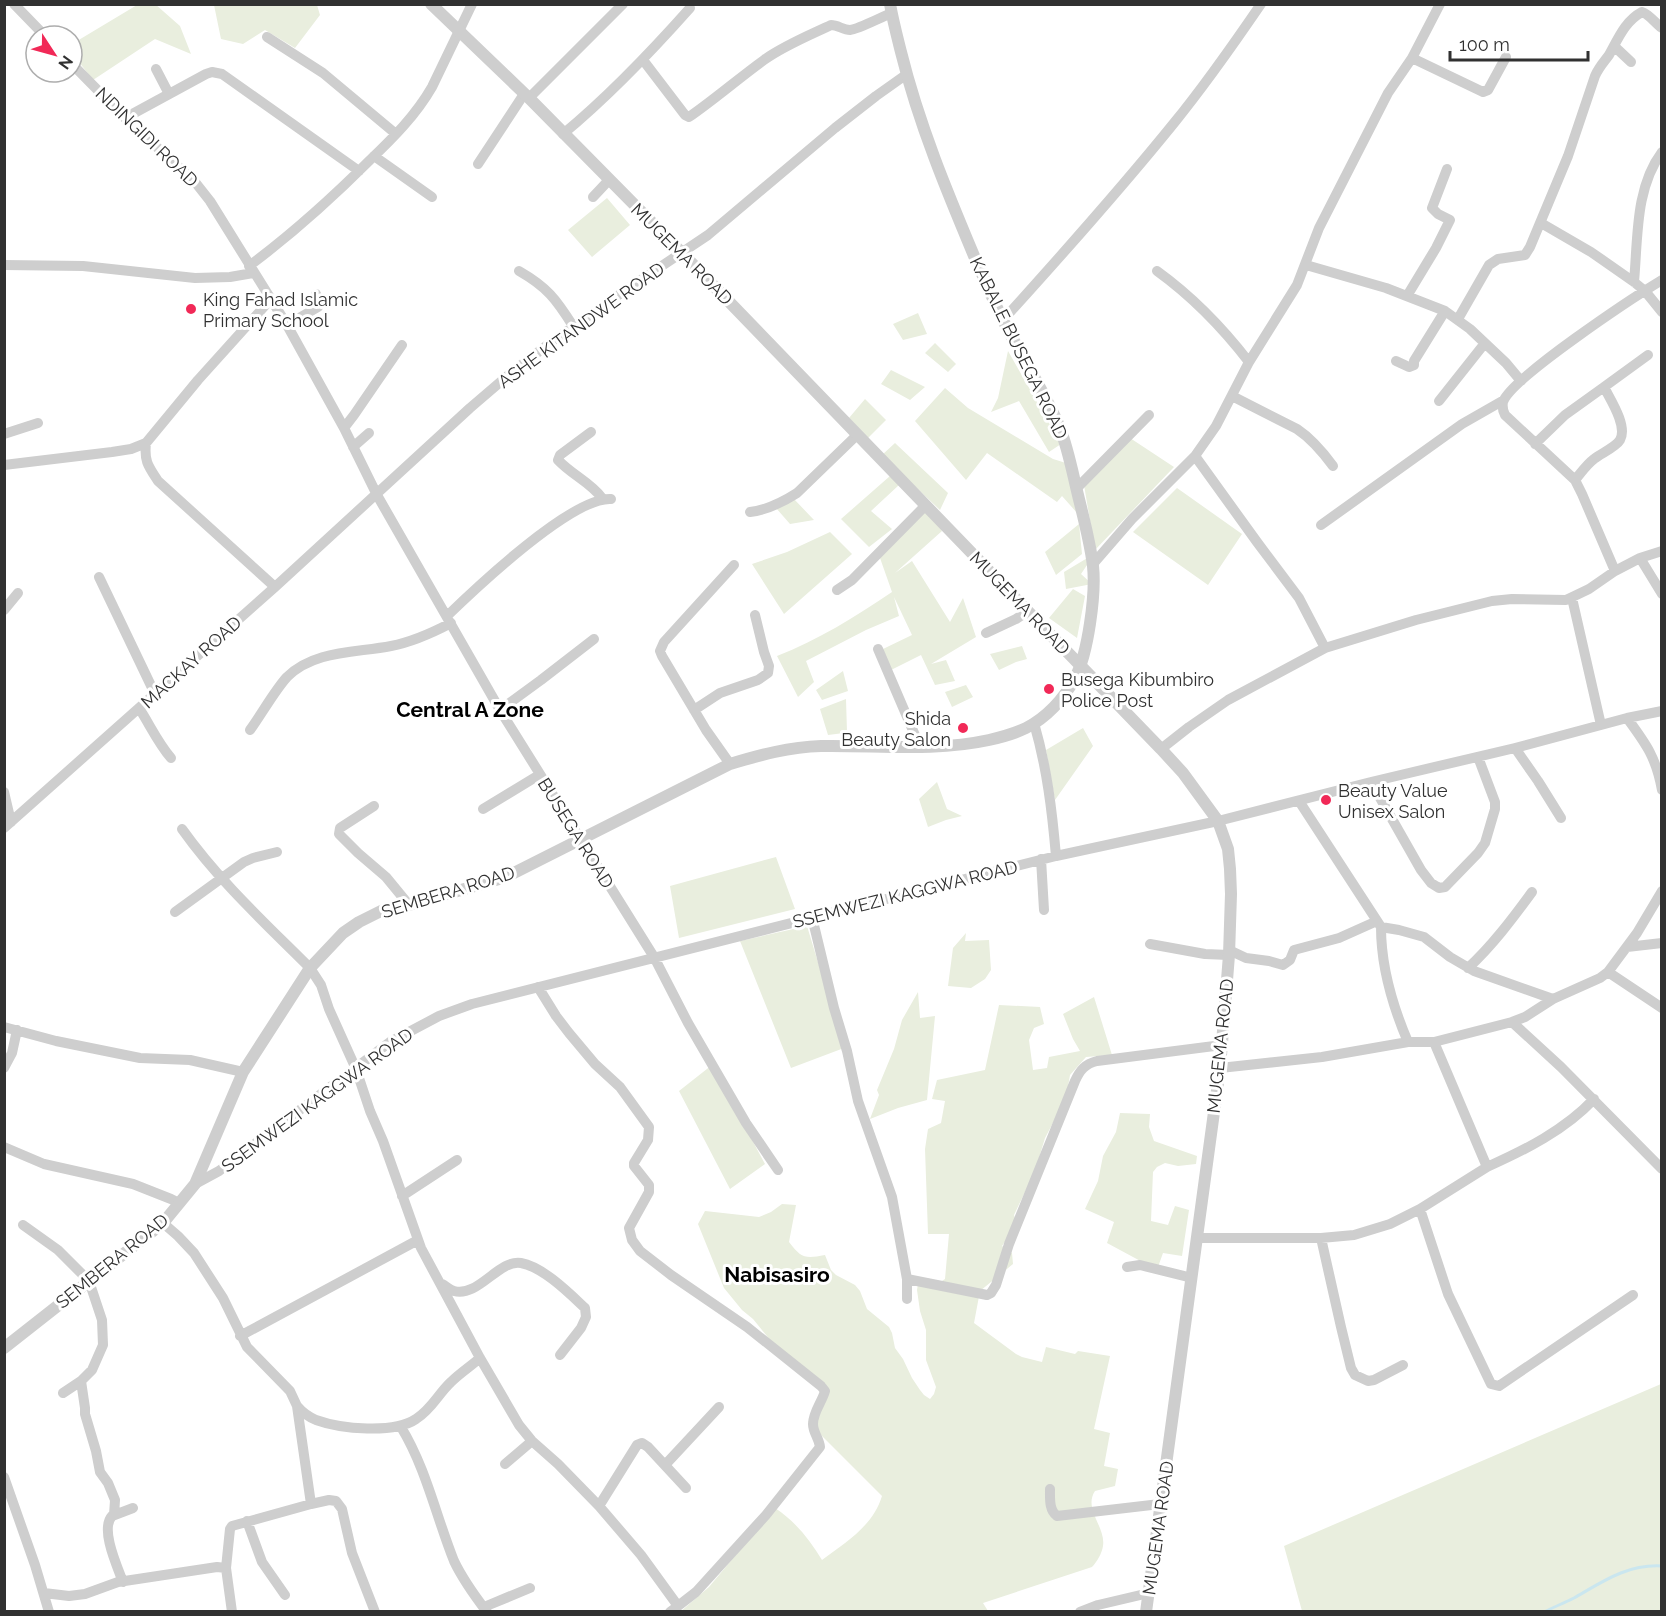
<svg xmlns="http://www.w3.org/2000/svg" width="1666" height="1616" viewBox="0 0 1666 1616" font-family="Raleway,sans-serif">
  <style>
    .green { fill: #e9eede }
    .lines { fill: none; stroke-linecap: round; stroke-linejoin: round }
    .stream { stroke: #cae6ef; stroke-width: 3 }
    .minor { stroke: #cecece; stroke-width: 10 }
    .tertiary { stroke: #cecece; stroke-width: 12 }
    .poi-dot { fill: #f12957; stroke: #fff; stroke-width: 2 }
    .labels { text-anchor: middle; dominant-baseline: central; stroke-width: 6; stroke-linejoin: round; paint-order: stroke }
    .street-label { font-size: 18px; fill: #313131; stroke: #fff }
    .poi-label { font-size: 18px; fill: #313131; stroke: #fff; text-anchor: start }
    .quarter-label { font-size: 21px; font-weight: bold; fill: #000; stroke: #fff }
  </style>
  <rect width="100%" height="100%" fill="#fff"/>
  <path class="green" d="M155,4L180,26L191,54L155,39L93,80L72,53V44L137,5Z
    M214,5H317L320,15L295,48L265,30L243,44L221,39Z
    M607,198L630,225L592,257L568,230Z
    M918,313L927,334L903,340L893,324Z
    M935,343L956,364L948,372L925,353Z
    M1008,351L1061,444L1049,452L1019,401L991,412L998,398Z
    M891,370L925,387L910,400L881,384Z
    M945,388L968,408L1053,459L1066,463L1078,514L1062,496L1057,502L987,453L966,480L915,421Z
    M865,399L886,420L868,438L849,418Z
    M1130,438L1174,467L1095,550L1084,485Z
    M895,443L948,493L940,510L882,455Z
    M890,476L899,485L871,511L892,529L869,547L841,519Z
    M1177,488L1242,534L1208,585L1133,532Z
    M794,499L814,520L790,524L776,508Z
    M928,509L942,531L895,573L912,561L950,622L963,598L976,637L931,664L946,660L955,681L935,685L921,655L891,670L883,649L912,635L894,597L899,616L866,630L806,661L814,682L798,697L777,656C818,640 855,617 892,592L880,558Z
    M1079,524L1082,554L1056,575L1045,552Z
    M830,532L852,554L784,614L752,564L787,552Z
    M1089,557V562L1081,574L1092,584L1066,589L1064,572Z
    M1073,589L1085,596L1077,638L1049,618Z
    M1022,646L1027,659L1016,662L999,670L990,654Z
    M843,671L848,691L822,700L816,690Z
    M966,685L973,697L952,707L945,692Z
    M846,699L847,732L844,733L828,735L820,709Z
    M1083,728L1093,746L1055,800L1046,750Z
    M937,782L947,809L962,816L946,820L928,827L919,799Z
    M776,857L795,909L679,938L670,886Z
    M807,926L844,1048L791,1068L740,941Z
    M966,933L965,941L989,940L991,970L985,979L971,988L948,986L953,948Z
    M918,992L920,1018L935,1016L927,1100L898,1108L870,1119L879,1095L877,1090L894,1049L902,1020Z
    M1094,997L1112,1055L1086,1057L1070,1075L1066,1098L1045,1138L1035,1171L1014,1215L1017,1225L1002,1246L1012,1253L1013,1264L980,1291L974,1323L1016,1354L1022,1357L1042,1362L1046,1347L1075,1354L1078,1351L1110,1356L1094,1429L1110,1433L1104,1466L1118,1469L1115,1486L1095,1491C1083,1509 1106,1527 1103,1546C1102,1553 1097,1562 1092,1567L983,1603L988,1611L680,1612L709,1587L775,1508C795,1521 810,1540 822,1560C846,1542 873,1526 882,1496L808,1422L824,1395L783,1356L753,1319L742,1310L724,1288L698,1224L705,1211L759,1217L771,1212L782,1204L796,1205L789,1242C801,1258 805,1259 825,1255L831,1270L836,1275L855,1285L860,1291L867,1309L889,1327L892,1333L895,1348L903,1359L912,1378L920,1390L924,1395L930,1399L934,1394L936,1387L926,1360V1330L920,1311L917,1290L918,1284L934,1286L945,1279L949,1234H928L925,1149L928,1129L941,1123L945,1101L932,1099L937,1080L985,1070L999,1005L1040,1007L1044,1024L1034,1028L1029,1040L1033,1070L1047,1068L1049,1057L1080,1051L1073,1039L1063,1014Z
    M712,1065L765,1164L730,1189L679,1091Z
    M1120,1113L1150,1114L1149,1127L1154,1141L1197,1156L1196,1164L1178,1166L1165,1163L1157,1167L1153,1172L1151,1221L1168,1225L1175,1206L1189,1210L1182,1256L1163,1253L1158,1267L1146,1264L1107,1243L1114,1222L1085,1209L1098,1181L1103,1156L1116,1132Z
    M1661,1384V1611H1302L1284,1546Z"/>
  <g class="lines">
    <path class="stream" d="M1544,1612C1554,1607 1564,1603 1574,1598C1602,1582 1627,1564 1662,1566"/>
    <path class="minor" d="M14,4L45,36
      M267,37L323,73L396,134
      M1614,46L1631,62
      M1412,58L1440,4
      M643,60L685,115L689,117C715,99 739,78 764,60C783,46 810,35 831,25C838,25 843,30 850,30C859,29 881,17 892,13
      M72,64L125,118L195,182L210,201L287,325L344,428L377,495L500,710L654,957L688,1023L746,1123L778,1170
      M156,69L169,94
      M529,98L623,4
      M125,118L206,74L212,72L222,74L359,171
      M563,134C609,96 650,53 690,8
      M374,156L432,197
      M478,164L524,94
      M593,197L609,180
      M1541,223L1591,252L1634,282L1645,291L1662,312
      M4,265L83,266L195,278L230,277L253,273
      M1306,265L1386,288L1445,311L1470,329L1506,363L1521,381
      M249,266C292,234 332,198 370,160C393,138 416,115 432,87L472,4
      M519,271C547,287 556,299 573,326
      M1157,271C1193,297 1222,327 1249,362
      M1634,282C1638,238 1635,188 1662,152
      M1407,296L1436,248L1450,220L1438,214L1432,208L1447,169
      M1458,319L1489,265L1498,259L1525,255L1530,247L1568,156L1595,76C1599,67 1604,62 1609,55C1618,39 1625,21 1642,12C1649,14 1655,23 1662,28
      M1003,320C1061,256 1119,191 1174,123C1205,85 1233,45 1261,4
      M287,325L318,307L320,303L316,294
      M1396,361L1409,367L1414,365V361L1445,311
      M1232,396L1297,429C1312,439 1322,451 1333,466
      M1439,401L1485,343
      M344,428L354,415L402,345
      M591,432L560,455L558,460C572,475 590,482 602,498
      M4,434L38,423
      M146,443C144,461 148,466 158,481L275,587
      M1535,444L1565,415L1604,387
      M353,447L369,433
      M1195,456L1257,542L1299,598L1325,648
      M4,465L112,452L131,449L146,443L198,380L271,299
      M1575,480C1581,473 1586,465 1594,459C1600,454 1616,447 1620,440C1628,426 1610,399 1604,387L1648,355
      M1077,488L1149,415
      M750,512C767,510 783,502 797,493L857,435
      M1321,525L1462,424L1504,400
      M1640,558L1662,594
      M1093,564L1132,519L1195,456L1216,426L1249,362L1297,285L1319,228L1388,93L1412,58L1483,92L1488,90L1506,57
      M1615,571L1582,494L1575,480L1505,415C1503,411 1502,407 1503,402C1511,378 1634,297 1662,280
      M99,577L155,694
      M837,590L852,580L926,505
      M1572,598L1601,725
      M4,610L18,593
      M447,616C477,587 572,497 611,499
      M986,633L1016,619L1028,611
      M878,649L920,747
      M139,708C150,725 158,743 171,758
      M500,710L541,680L594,639
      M694,710L720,693L758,680L768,673L769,666L764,652L755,615
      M1627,718C1646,744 1656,757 1662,790
      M1034,723C1047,768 1052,810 1056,856
      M250,730C261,715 275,690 287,677C314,650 356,653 391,646C412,642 432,633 451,623
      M1515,748L1538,781L1561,818
      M1161,749L1189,727L1228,700L1325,648L1416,620L1492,601L1512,599L1566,600L1589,589L1615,571L1640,558L1662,551
      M730,764L706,730L662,656L660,651L664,642L734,565
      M1371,782L1421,870L1431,883L1439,888L1445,887L1478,853L1485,843L1495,809V802L1478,757
      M4,792L11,822
      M1299,801L1381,927C1381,966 1393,1007 1408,1042
      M374,806L340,828L339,834L358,853L386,877L409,905
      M483,809L539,775
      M4,828L275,587L470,408L512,372L554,340L611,300L708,235L835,128L876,96L907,74
      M182,829C219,881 265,923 310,968L321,985L329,1009L356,1069L370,1111L383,1141L421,1248L480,1358L519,1425L532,1441L558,1464L599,1506L641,1555L678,1606L670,1612
      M1041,859L1044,910
      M175,912L244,862L253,858L277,852
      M812,917L834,1008L847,1051L858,1101L892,1197L907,1279V1299
      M1381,927L1399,930L1424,937L1450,957L1474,971L1553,999
      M1150,944L1205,954L1229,955
      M1627,947L1662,943
      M1229,950L1246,958L1269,961L1283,965L1290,960L1294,950L1339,938L1377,921
      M1468,968C1492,946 1513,918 1532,892
      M1608,972L1662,1008
      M538,987L556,1016L569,1033L595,1064L620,1087L649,1127L648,1140L634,1163V1166L649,1185V1192L629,1228L632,1240L640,1251L671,1275L747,1327L821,1386L825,1391C822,1402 813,1412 813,1424C813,1433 819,1438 820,1447L766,1515L696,1592L678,1606
      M1512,1022L1561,1067L1662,1169
      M4,1027L56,1041L140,1058L190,1060L243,1072
      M4,1068L12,1053L17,1030
      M1220,1068L1322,1057L1408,1042H1434L1512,1022L1525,1017L1553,999L1600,978L1608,972L1637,933L1662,891
      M4,1147L44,1164L133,1184L171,1199L179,1203
      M1487,1167C1525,1150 1565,1130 1594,1099
      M195,1184L219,1171L390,1042L439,1016L472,1004L1056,856L1218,821L1371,782L1515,748L1627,718L1662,711
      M402,1196L457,1160
      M1420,1209L1448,1294L1491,1384L1499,1386L1633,1295
      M163,1223L178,1236L194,1253L223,1298L247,1347L290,1391L297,1406L311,1504
      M23,1225L58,1250L89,1281L102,1320L103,1345L92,1370L81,1381L63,1393
      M1197,1238H1321L1354,1235L1390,1224L1420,1209L1487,1167L1434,1042
      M1321,1238L1341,1327L1351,1368L1355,1375L1368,1381L1374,1380L1403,1365
      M1127,1267L1140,1265L1192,1278
      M907,1279L987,1295L991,1293L996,1285L1009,1244L1075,1081C1080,1070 1085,1064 1097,1061L1222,1045
      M442,1284C446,1286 450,1290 454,1291C478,1298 499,1259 521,1263C543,1267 569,1293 585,1308L586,1317L581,1328L560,1355
      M240,1336L418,1240
      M81,1381L85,1408V1414L96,1451L100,1472L108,1483L115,1500L114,1515
      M297,1406C302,1412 309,1417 316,1420C341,1429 394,1434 416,1419C432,1409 438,1394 451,1382C460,1373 471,1366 480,1358
      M401,1427C426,1468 436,1516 454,1561C463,1580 474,1595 487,1612
      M505,1464L532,1441
      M665,1465L719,1407
      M4,1477L35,1565L49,1612
      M1050,1489C1050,1499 1049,1510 1057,1516L1160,1504
      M599,1506L637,1445L642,1443L648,1447L686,1488
      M247,1521L262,1562L285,1595
      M123,1582C117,1566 100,1529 112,1516L133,1508
      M44,1593L69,1596L85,1594L118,1582L217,1567L226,1568
      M484,1607L530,1588
      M232,1612L226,1568L230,1529L232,1526L311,1504L329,1500L336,1501L342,1509L352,1553L375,1612
      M1080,1612L1098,1605L1149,1593"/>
    <path class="tertiary" d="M431,4L529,98L682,253L1161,749L1183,773L1218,821L1228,849L1230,869L1231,894L1229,955L1220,1068L1146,1612
      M4,1348L163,1223L195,1184L243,1072L310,968L343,933L359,922L385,909L409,905L506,877L730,764C760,755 789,747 821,746C877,745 934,752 989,740C1002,737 1014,734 1026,728C1046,718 1064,699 1075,678C1088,654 1096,594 1093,566C1090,541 1083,516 1077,491C1072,470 1068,449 1060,428C1045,392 1022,358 1004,322C994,303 986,282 977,263C948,194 919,125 901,52C897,36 893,21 890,4"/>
  </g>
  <g class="poi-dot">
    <circle cx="191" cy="309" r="6"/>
    <circle cx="1049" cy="689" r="6"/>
    <circle cx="963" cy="728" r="6"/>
    <circle cx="1326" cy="800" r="6"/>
  </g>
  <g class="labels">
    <g class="street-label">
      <text transform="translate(147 137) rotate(44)">NDINGIDI ROAD</text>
      <text transform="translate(682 254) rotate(45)">MUGEMA ROAD</text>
      <text transform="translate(581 325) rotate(-36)">ASHE KITANDWE ROAD</text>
      <text transform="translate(1019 348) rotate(64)">KABALE BUSEGA ROAD</text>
      <text transform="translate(1020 603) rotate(46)">MUGEMA ROAD</text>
      <text transform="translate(191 662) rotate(-42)">MACKAY ROAD</text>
      <text transform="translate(576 833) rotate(58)">BUSEGA ROAD</text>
      <text transform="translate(448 892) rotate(-17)">SEMBERA ROAD</text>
      <text transform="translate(905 894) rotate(-14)">SSEMWEZI KAGGWA ROAD</text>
      <text transform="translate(1220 1046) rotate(-84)">MUGEMA ROAD</text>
      <text transform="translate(317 1100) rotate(-36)">SSEMWEZI KAGGWA ROAD</text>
      <text transform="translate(112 1261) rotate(-39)">SEMBERA ROAD</text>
      <text transform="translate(1158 1528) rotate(-82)">MUGEMA ROAD</text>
    </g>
    <g class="poi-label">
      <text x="203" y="299">King Fahad Islamic<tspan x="203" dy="21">Primary School</tspan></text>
      <text x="1061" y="679">Busega Kibumbiro<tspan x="1061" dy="21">Police Post</tspan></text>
      <text x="951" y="718" text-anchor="end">Shida<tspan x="951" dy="21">Beauty Salon</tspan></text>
      <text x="1338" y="790">Beauty Value<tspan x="1338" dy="21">Unisex Salon</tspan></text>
    </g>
    <g class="quarter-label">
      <text x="470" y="709">Central A Zone</text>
      <text x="777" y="1274">Nabisasiro</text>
    </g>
  </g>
  <rect width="1666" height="1616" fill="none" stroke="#313131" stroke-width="12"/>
  <g transform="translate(54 54) rotate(126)"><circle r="28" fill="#ffffff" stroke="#adadad" stroke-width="1.5"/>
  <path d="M0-4.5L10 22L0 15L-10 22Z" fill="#f12957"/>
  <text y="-9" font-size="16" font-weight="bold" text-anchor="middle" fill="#313131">N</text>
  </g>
  <path d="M1450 51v9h138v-9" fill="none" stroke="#313131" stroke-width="3"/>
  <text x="1459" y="51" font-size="18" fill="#313131" stroke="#ffffff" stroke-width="4.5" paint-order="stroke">100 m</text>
</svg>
